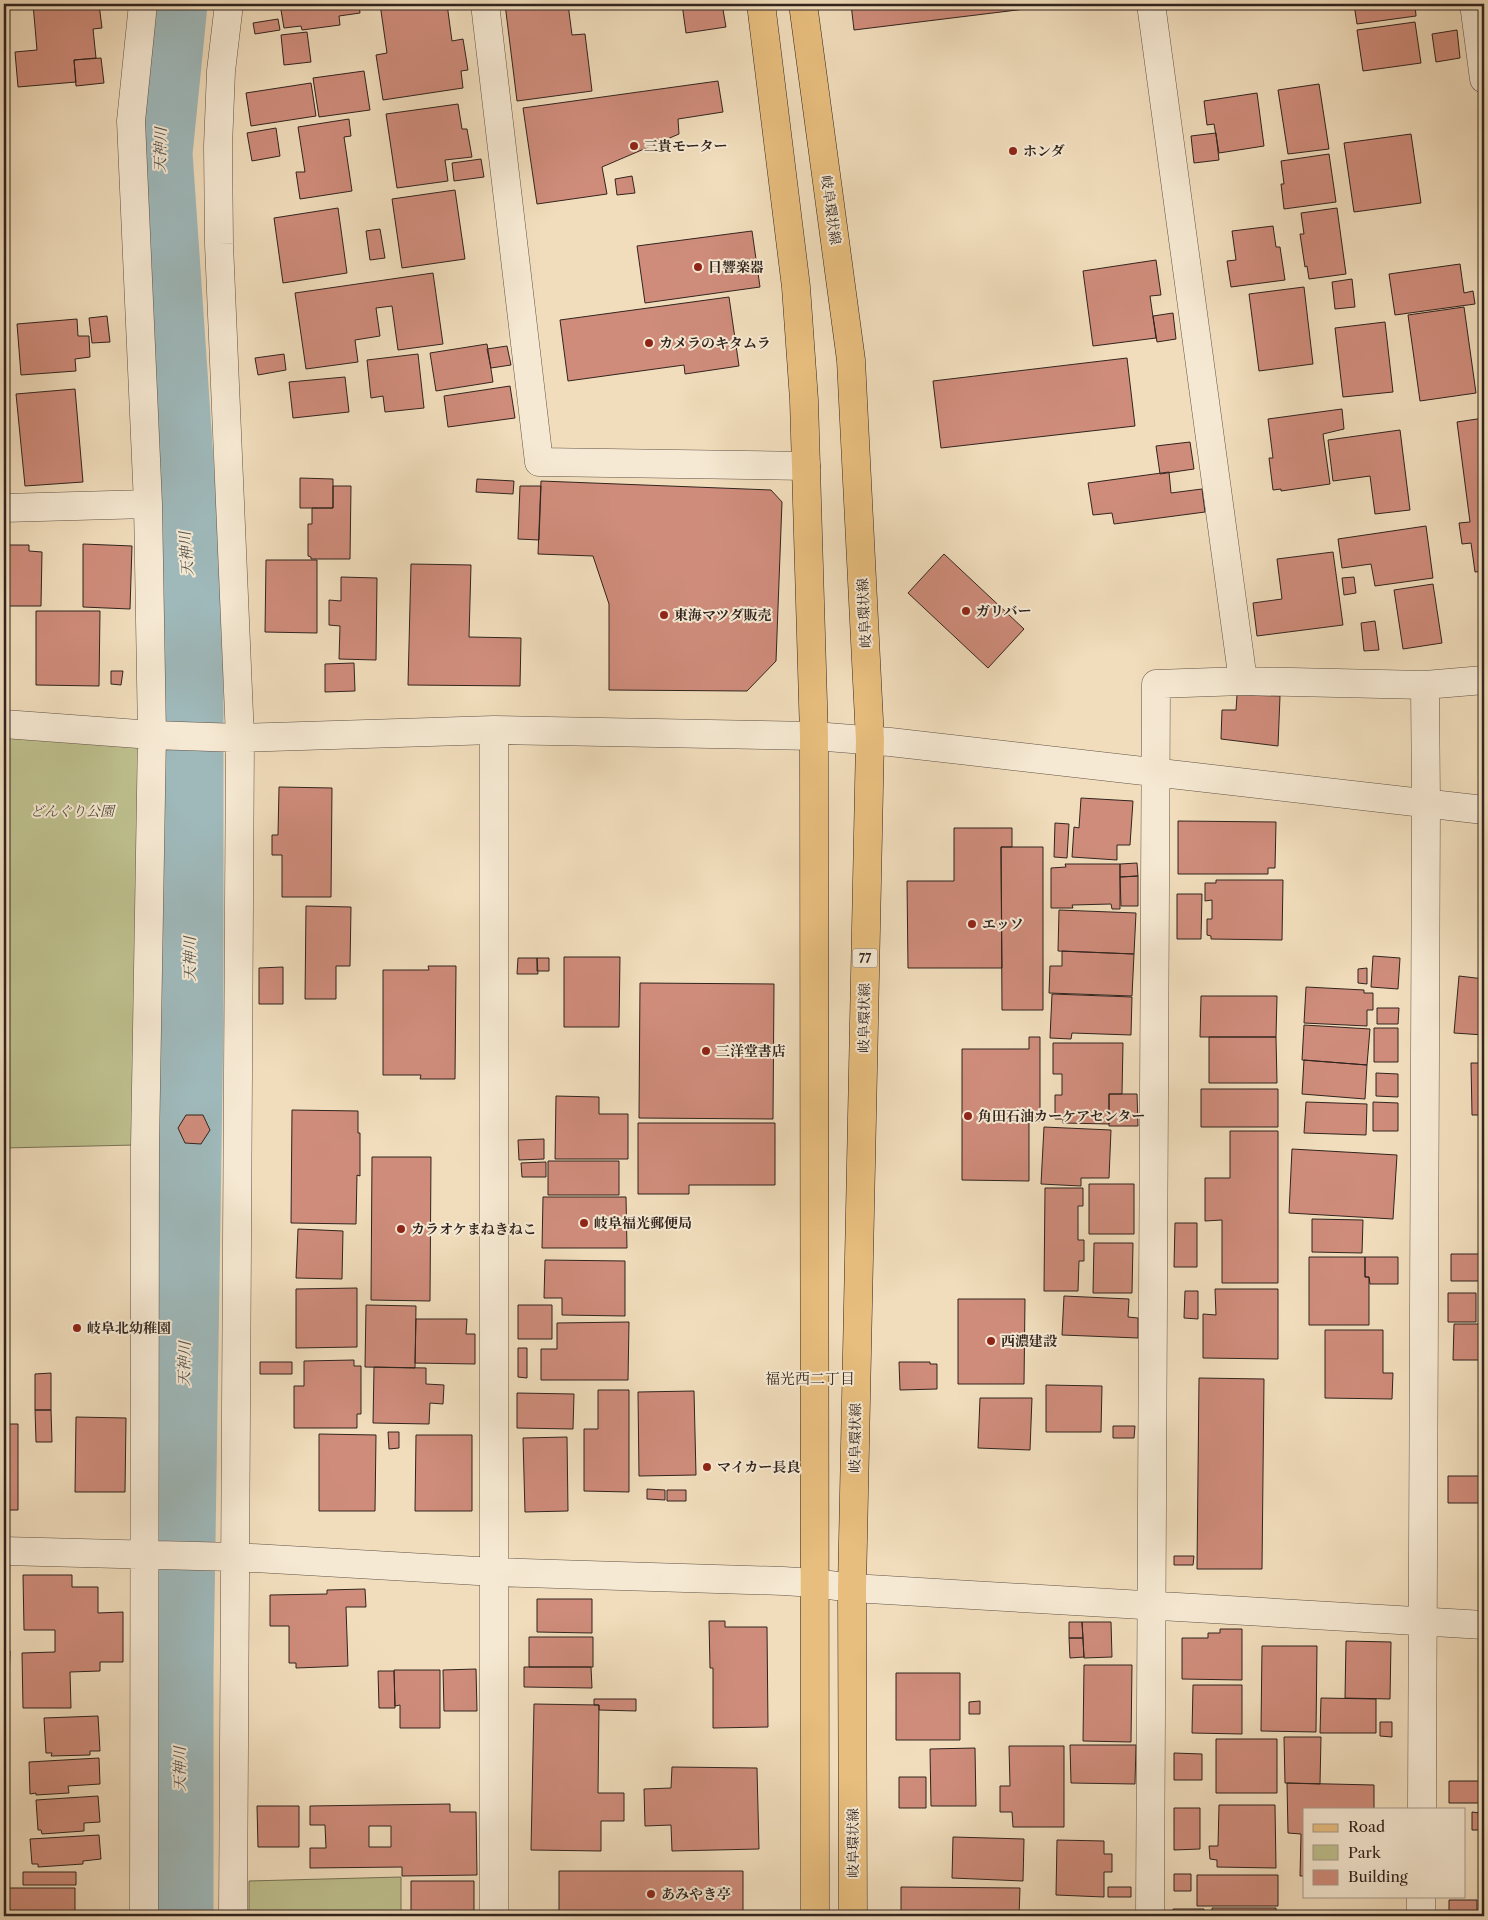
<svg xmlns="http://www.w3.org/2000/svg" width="1488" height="1920" viewBox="0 0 1488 1920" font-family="'Libre Caslon Text','Noto Serif JP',serif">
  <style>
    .green { fill: #bec08e; stroke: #787256 }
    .water { fill: #9fb9bb; stroke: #737d7c }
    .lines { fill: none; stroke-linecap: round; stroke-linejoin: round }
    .river { stroke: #9fb9bb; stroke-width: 69 }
    .building { fill: #cf8c7b; stroke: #31241e; fill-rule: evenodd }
    .minor-casing { stroke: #615246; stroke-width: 29 }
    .major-casing { stroke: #31241e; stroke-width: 29 }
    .minor { stroke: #f6e9d3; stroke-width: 28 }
    .major { stroke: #e8be7e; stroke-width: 28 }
    .poi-dot { fill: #8f2418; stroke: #f6e9d3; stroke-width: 2 }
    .labels { text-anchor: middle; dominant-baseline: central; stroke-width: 4; stroke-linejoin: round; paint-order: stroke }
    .shield { fill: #f6e9d3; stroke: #6c5f54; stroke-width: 1 }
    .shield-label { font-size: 12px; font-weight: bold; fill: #31241e }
    .poi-label { font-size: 14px; font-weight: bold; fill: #31241e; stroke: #f6e9d3; text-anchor: start }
    .street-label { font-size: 14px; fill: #31241e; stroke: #f6e9d3 }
    .park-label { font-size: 14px; font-style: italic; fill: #544b3a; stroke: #f6e9d3 }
    .water-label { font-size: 15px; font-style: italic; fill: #52514d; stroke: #f6e9d3 }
    .neighbourhood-label { font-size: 15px; fill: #31241e; stroke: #f6e9d3 }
  </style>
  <rect width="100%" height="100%" fill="#f1ddbc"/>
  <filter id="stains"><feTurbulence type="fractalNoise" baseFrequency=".004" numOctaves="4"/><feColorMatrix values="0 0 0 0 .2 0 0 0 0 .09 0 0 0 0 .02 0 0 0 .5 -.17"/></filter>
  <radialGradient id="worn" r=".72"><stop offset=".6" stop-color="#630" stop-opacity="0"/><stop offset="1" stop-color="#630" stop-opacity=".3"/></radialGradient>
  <path class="green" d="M4,736L143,746L135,1145L4,1148Z
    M401,1877V1916H249V1881Z"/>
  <path class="water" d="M4,1009H8L6,1084H4Z"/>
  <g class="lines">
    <path class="river" d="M173,4L158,153L189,606V1022L179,1669V1916"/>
  </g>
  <path class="building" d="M33,4H99L102,28L93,29L96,58L74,60L76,82L18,87L15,52L37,50Z
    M280,4H359L360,13L339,16L340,25L302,30L301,26L284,28Z
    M380,4H447L452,41L463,39L468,70L461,71L463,88L383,100L376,55L387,53Z
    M505,4H568L572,35L585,34L592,91L517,101Z
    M682,4H722L726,27L686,33Z
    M851,4H1066L854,30Z
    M1354,4H1415L1416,16L1357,24Z
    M278,19L280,30L255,34L253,23Z
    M1415,22L1421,63L1363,71L1357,30Z
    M1457,30L1460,58L1436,62L1432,34Z
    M307,32L311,62L284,65L281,35Z
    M101,58L104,83L76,86L74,60Z
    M364,71L370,110L319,117L313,78Z
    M718,81L723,112L678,119L679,134L602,167L607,194L537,204L523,108Z
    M311,83L316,116L251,126L246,93Z
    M1319,84L1329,149L1288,154L1278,90Z
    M1257,93L1264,146L1219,153L1214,124L1207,125L1204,101Z
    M458,104L462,129H467L472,157L445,160L448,181L397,188L386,114Z
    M349,119L351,136L344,137L352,191L300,199L296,172H305L298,127Z
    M276,128L280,156L252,161L247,133Z
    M1216,133L1219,160L1194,163L1191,136Z
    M1411,134L1421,203L1354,212L1344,143Z
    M1329,154L1336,202L1284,209L1281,184H1284L1281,161Z
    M481,159L484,177L454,181L452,163Z
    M632,176L635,193L617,195L615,179Z
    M455,190L465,259L402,268L392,199Z
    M338,208L347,273L283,283L274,218Z
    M1337,208L1346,274L1309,279L1307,266L1305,267L1300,234H1304L1301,213Z
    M1273,226L1276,247H1280L1285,280L1231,287L1227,261L1236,260L1232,231Z
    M380,229L385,258L370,260L366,231Z
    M752,231L760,287L645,303L637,246Z
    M1156,260L1161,295L1150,296L1156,338L1093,346L1083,271Z
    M1460,264L1464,293L1473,291L1475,304L1395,315L1389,274Z
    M433,273L443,344L398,350L392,306L376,308L380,336L355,340L358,362L306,369L295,293Z
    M1352,279L1355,307L1335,309L1332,282Z
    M1304,287L1313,364L1259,371L1249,294Z
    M729,297L739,366L685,374L684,365L568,381L560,320Z
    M1464,307L1476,393L1420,401L1408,315Z
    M1173,313L1176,339L1157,342L1153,316Z
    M107,316L110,342L92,343L89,318Z
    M77,319L78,336H89L90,357L75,359L76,371L21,375L17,324Z
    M1385,322L1393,392L1343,397L1335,328Z
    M487,344L493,382L436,391L430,353Z
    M507,346L511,365L491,368L487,349Z
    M284,354L286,370L258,375L255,358Z
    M418,354L424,408L385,412L383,396L371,398L367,360Z
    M1127,358L1135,426L941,448L933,381Z
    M345,377L349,412L293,418L289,382Z
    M510,386L515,418L448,427L444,396Z
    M75,389L83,482L25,486L16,394Z
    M1342,409L1344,429L1323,434L1330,484L1281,491V489L1273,490L1269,458H1273L1268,419Z
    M1484,418V571L1475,572L1471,543L1462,544L1459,523L1470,522L1457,422Z
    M1400,430L1410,510L1375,514L1370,476L1333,481L1328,440Z
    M1190,442L1194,469L1160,474L1156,446Z
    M1169,472L1171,493L1202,489L1205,512L1114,524L1112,513L1093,515L1088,483Z
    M300,478L333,479V508H300Z
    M477,479L514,481L513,494L476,492Z
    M541,481L771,490L782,502L776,661L747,691L609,690V604L593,556L538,554Z
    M333,486H351L350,559H311V557L308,556V524H312V508H333Z
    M520,486H541L539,540L518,539Z
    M1426,526L1433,578L1375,586L1371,564L1342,568L1338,539Z
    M83,544L132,546L130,609L83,607Z
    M4,545H29V551L42,552L41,606H4Z
    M1333,552L1343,625L1257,636L1253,603L1282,599L1277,559Z
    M944,554L1024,629L988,668L908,593Z
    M266,560H317V633L265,632Z
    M411,564L471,565L469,637L521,638L520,686L408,685Z
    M341,577L377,578L376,660L339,659L340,626L329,625V600L341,601Z
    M1354,577L1356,593L1344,595L1342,578Z
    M1433,584L1442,643L1403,649L1394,590Z
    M36,611H100L99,686L36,685Z
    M1375,621L1379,650L1364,651L1361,623Z
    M354,663L355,691L325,692V664Z
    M111,671H123L121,685L111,684Z
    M1237,695L1280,696L1278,746L1221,739L1222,710H1236Z
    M279,787L332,788L331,897H282V855H272V835H278Z
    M1081,798L1133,801L1130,845H1117V860L1072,857L1074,827L1079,828Z
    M1178,821L1276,822L1275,868H1268V874H1178Z
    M1055,823L1069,824L1067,858L1054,857Z
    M954,828H1012V847H1001L1002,968H908L907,881H954Z
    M1001,847H1043V1010H1002Z
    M1137,863L1138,876L1120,877V864Z
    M1065,864H1120V909H1112L1111,904L1072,905L1073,908H1051V868L1066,867Z
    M1138,876V906H1121L1120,877Z
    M1216,880H1283L1282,940L1211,939V936L1207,935V919H1212V900L1205,901V883H1216Z
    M1177,894H1202L1201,939H1177Z
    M306,906L351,907L350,966H336V999H305Z
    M1059,910L1136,913L1134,954L1058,951Z
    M1062,951L1134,954L1132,996L1049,993L1050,966H1062Z
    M1373,956L1400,958L1398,989L1371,987Z
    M564,957H620L619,1027H564Z
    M518,958H537L538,974H517Z
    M537,958H549V971H537Z
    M428,966H456L455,1079H420L421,1075H383V970H429Z
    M283,967V1004H259V968Z
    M1367,968V984L1358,983V969Z
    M1459,976L1484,979V1035L1454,1033Z
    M640,983L774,984L773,1119L639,1118Z
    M1306,987L1364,990V993H1373V1010H1367V1026L1304,1023Z
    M1052,994L1132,997L1131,1035L1072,1033L1071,1039L1050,1038Z
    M1201,996H1277L1276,1037H1200Z
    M1377,1008H1399L1398,1024H1377Z
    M1304,1025L1370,1029L1367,1065L1302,1060Z
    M1374,1028H1398V1062H1374Z
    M1029,1037H1040V1121H1029V1181L962,1180V1049H1029Z
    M1209,1037H1276L1277,1083H1209Z
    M1053,1043H1123L1122,1094H1109V1124L1063,1123V1119H1055V1095H1062V1074H1053Z
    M1304,1060L1367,1065L1365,1099L1302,1094Z
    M1471,1063H1484V1115H1472Z
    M1376,1073L1398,1074V1097L1376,1096Z
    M1201,1089H1278V1127H1201Z
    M1109,1094H1137L1138,1126H1109Z
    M556,1096L599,1097V1114H628V1159H555Z
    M1306,1102L1367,1104L1366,1135L1304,1133Z
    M1373,1102L1398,1103V1131H1373Z
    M292,1110L358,1111V1133H360V1176L357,1175L356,1224L291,1223Z
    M186,1115H203L210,1130L201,1144L185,1143L178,1128Z
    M638,1123H775V1185H689V1194H638Z
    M1044,1127L1111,1130L1109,1178H1081V1186L1041,1184Z
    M1230,1131H1278V1283H1222V1220L1205,1221V1178H1230Z
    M544,1139V1159L519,1160L518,1140Z
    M1292,1149L1397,1155L1393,1219L1289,1213Z
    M372,1157H431L430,1301L371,1300Z
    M548,1161H619V1195H548Z
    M546,1162V1177H522L521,1163Z
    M1089,1184H1134V1234H1089Z
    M1045,1188H1083V1206H1078V1240H1084V1261H1079L1078,1291H1044Z
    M543,1197H626L627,1248H542Z
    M1483,1202H1484V1233H1483Z
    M1312,1219L1363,1220L1362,1253L1312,1252Z
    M1175,1223H1197V1267H1174Z
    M298,1229L343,1231L342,1279L296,1278Z
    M1094,1243H1133L1132,1293H1093Z
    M1451,1254H1484V1281H1451Z
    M1309,1257H1365V1277H1369V1325H1309Z
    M1365,1257H1398V1284H1370L1369,1277H1365Z
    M545,1260L625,1261V1316L562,1315V1298H544Z
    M357,1288V1347L296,1348V1289Z
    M1215,1289H1278V1359L1203,1358V1314L1216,1315Z
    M1185,1291H1198V1319L1184,1318Z
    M1448,1293H1476V1322H1448Z
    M1064,1296L1129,1299L1128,1317L1138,1318V1338L1062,1335Z
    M958,1299H1025L1024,1384H958Z
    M366,1305L416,1306L415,1368L365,1367Z
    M518,1305H552V1339H518Z
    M416,1319H467L466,1334H475V1364L415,1363Z
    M629,1322L628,1380H541V1349H557V1323Z
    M1454,1324H1484V1360H1453Z
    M1325,1330H1383V1373H1393L1392,1399L1325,1398Z
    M518,1348H527V1378L518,1377Z
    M354,1360V1366H361V1414H357V1428H294V1386H304V1361Z
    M260,1362H292V1374H260Z
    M899,1362H930V1364H937V1389L900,1390Z
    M374,1367L426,1368V1384L444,1385L443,1404L430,1403L429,1424L373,1423Z
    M51,1373V1410H35V1374Z
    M1199,1378L1264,1379L1262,1569H1197Z
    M1046,1385L1102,1386L1101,1432H1046Z
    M598,1390H629V1492L584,1491V1429H598Z
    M694,1391L696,1475L639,1476L638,1392Z
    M517,1393L574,1394L573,1429L517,1428Z
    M980,1398H1032L1030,1450L978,1448Z
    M35,1410H51L52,1442H36Z
    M76,1417L126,1418L125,1492H75Z
    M4,1424H18V1510H4Z
    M1113,1426H1135L1134,1438H1113Z
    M388,1432H399V1448L389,1449Z
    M319,1434L376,1435L375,1511H319Z
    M416,1435H472V1511H415Z
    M567,1437L568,1511L525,1512L523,1438Z
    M1448,1476H1479V1503H1448Z
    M647,1489L665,1490V1500L647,1499Z
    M667,1490H686V1501H667Z
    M1482,1543H1484V1577H1481Z
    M1174,1556H1194L1193,1565H1174Z
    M23,1575H72V1587H98V1613L123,1612V1662H100V1671L70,1672L71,1708H23L22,1653L55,1652V1630H24Z
    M4,1581H6L7,1624H4Z
    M365,1589L366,1607H346L348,1666L296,1668V1663H289V1626H270V1595L327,1594V1590Z
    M537,1599H592V1633L537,1632Z
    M709,1621H725V1627H767L768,1727L713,1728V1668H710Z
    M1069,1622H1082L1083,1638H1069Z
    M1082,1622H1111L1112,1657L1084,1658Z
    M1220,1629H1242V1680L1182,1679V1638H1208V1633H1220Z
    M529,1637H593V1667H529Z
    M1069,1638H1083L1084,1657L1070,1658Z
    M1346,1641L1391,1642L1390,1699L1345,1698Z
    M1262,1646H1317L1316,1732L1261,1731Z
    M4,1651H10L9,1685H6V1705H4Z
    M1084,1665H1132L1131,1742L1083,1741Z
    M524,1667H591L592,1688L524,1687Z
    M476,1669L477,1711H444L443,1670Z
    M394,1670H440V1728H400V1705L395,1706Z
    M378,1671H394L395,1708H379Z
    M896,1673H960V1740H896Z
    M1193,1685H1242V1734L1192,1733Z
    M1321,1698L1376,1699V1733H1320Z
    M594,1699H636V1711L599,1710V1705H594Z
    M980,1701V1714H969V1702Z
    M534,1704L599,1705L598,1793H624V1821H601V1851L531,1850Z
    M98,1716L100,1751H90V1755L51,1756L52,1753H46L44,1718Z
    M1380,1722H1392V1737L1380,1736Z
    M4,1732L6,1779H4Z
    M1284,1737H1321L1320,1784L1285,1783Z
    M1216,1739H1277V1793H1216Z
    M1070,1745H1136L1135,1784L1071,1783Z
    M1009,1746H1064V1827H1013L1012,1812H1000V1786H1010Z
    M975,1748L976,1806H931L930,1749Z
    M1174,1753L1202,1754V1780H1174Z
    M99,1758L100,1784L68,1786L69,1793L36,1795V1793L30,1794L29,1762Z
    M672,1767L757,1768L759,1849L672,1851L671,1825L645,1826L644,1789L671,1788Z
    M899,1777H926V1808H899Z
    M1480,1779H1484V1830H1472V1812L1480,1813Z
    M1449,1781H1480V1803H1449Z
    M1287,1783L1374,1785V1809H1304V1876H1300L1301,1834L1288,1833Z
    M98,1796L100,1822L84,1823V1831L42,1834L41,1830H38L36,1800Z
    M450,1804V1812H476L477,1875L402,1876V1867L310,1868V1848H326L325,1825H310V1806ZM369,1826H391V1847H369Z
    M1219,1805H1275L1276,1868L1217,1867V1860L1210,1859L1209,1846H1218Z
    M257,1806H299V1847H258Z
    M1174,1808H1200V1849L1174,1850Z
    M99,1835L101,1859L83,1861V1864L38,1867V1864H32L30,1839Z
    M953,1837L1024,1839L1023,1881L952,1878Z
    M1057,1840L1104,1841V1854H1112V1872H1104V1897L1056,1895Z
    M559,1871H743V1916H559Z
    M23,1872H76V1885H23Z
    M1174,1874H1191V1891H1174Z
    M1197,1875H1278V1906H1197Z
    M411,1881H474V1916H411Z
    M901,1887L1020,1888L1019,1916H901Z
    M1108,1887H1131V1897H1108Z
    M4,1888H75V1916H4Z
    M1449,1900H1477V1916H1449Z
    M1212,1908H1276V1916H1212Z
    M1173,1909H1204V1916H1173Z
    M1362,1914H1397V1916H1362Z"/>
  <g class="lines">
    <g class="minor-casing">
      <path id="minor" d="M143,4L131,121L148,504
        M229,4L221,71L218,146L219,244L240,738L233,1916
        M485,4L539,462L806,466
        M1151,4L1243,681
        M1474,4L1484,79
        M4,508L148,504L152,735L145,1147L144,1916
        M4,724L152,735L240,738L494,730L814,736L890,742L1484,810
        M494,730V1916
        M4,1551L235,1557L495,1572L783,1581L814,1583L852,1588L1484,1625
        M1422,1809L1426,803L1425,685
        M1150,1916L1156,684L1243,681L1425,685L1484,680
        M1421,1916V1896"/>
    </g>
    <g class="major-casing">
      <path id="major" d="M761,4L796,287L804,400L814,736L815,1916
        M803,4L851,360L870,740L852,1588L853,1916"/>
    </g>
    <use href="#minor" class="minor"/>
    <use href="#major" class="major"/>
  </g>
  <g class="poi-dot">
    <circle cx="634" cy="146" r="5"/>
    <circle cx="1013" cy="151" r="5"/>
    <circle cx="698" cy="267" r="5"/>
    <circle cx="649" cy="343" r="5"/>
    <circle cx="966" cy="611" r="5"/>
    <circle cx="664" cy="615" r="5"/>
    <circle cx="972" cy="924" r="5"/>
    <circle cx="706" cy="1051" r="5"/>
    <circle cx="968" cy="1116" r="5"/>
    <circle cx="584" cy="1223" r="5"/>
    <circle cx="401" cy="1229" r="5"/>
    <circle cx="77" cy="1328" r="5"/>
    <circle cx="991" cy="1341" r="5"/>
    <circle cx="707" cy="1467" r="5"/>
    <circle cx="651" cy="1894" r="5"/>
  </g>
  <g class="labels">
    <rect class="shield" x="852.5" y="948.5" width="25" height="19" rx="4"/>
    <g class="shield-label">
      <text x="865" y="958">77</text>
    </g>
    <g class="poi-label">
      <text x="644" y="146">三貴モーター</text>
      <text x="1023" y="151">ホンダ</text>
      <text x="708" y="267">日響楽器</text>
      <text x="659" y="343">カメラのキタムラ</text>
      <text x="976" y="611">ガリバー</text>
      <text x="674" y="615">東海マツダ販売</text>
      <text x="982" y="924">エッソ</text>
      <text x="716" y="1051">三洋堂書店</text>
      <text x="978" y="1116">角田石油カーケアセンター</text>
      <text x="594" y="1223">岐阜福光郵便局</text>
      <text x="411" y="1229">カラオケまねきねこ</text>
      <text x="87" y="1328">岐阜北幼稚園</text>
      <text x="1001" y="1341">西濃建設</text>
      <text x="717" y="1467">マイカー長良</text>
      <text x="661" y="1894">あみやき亭</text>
    </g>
    <g class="street-label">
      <text transform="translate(831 210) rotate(82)">岐阜環状線</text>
      <text transform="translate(864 613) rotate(-93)">岐阜環状線</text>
      <text transform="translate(864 1018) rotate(-89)">岐阜環状線</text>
      <text transform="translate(855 1438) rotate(-89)">岐阜環状線</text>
      <text transform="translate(853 1843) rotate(-90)">岐阜環状線</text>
    </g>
    <g class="park-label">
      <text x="72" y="811">どんぐり公園</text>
    </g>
    <g class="water-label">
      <text transform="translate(160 150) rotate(-89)">天神川</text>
      <text transform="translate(186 554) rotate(-94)">天神川</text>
      <text transform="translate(189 959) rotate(-90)">天神川</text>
      <text transform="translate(184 1364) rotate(-89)">天神川</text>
      <text transform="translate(179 1769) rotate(-90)">天神川</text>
    </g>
    <g class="neighbourhood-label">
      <text x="810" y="1378">福光西二丁目</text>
    </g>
  </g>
  <rect width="1488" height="1920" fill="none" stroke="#f1ddbc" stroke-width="20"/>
  <rect x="5" y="5" width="1478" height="1910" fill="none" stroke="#31241e" stroke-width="2.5"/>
  <rect x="10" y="10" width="1468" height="1900" fill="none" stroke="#31241e"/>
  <rect x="1303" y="1808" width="162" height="90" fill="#f6e9d3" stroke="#a79a8b"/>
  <rect x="1313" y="1824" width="25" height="8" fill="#e8be7e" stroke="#a79a8b"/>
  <text x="1348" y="1832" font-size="15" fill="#31241e">Road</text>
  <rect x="1313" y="1845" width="25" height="15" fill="#bec08e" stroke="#a79a8b"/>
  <text x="1348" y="1858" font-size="15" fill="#31241e">Park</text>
  <rect x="1313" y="1870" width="25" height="15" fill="#cf8c7b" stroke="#a79a8b"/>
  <text x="1348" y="1882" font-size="15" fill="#31241e">Building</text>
  <rect width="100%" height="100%" filter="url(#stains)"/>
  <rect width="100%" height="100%" fill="url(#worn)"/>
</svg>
